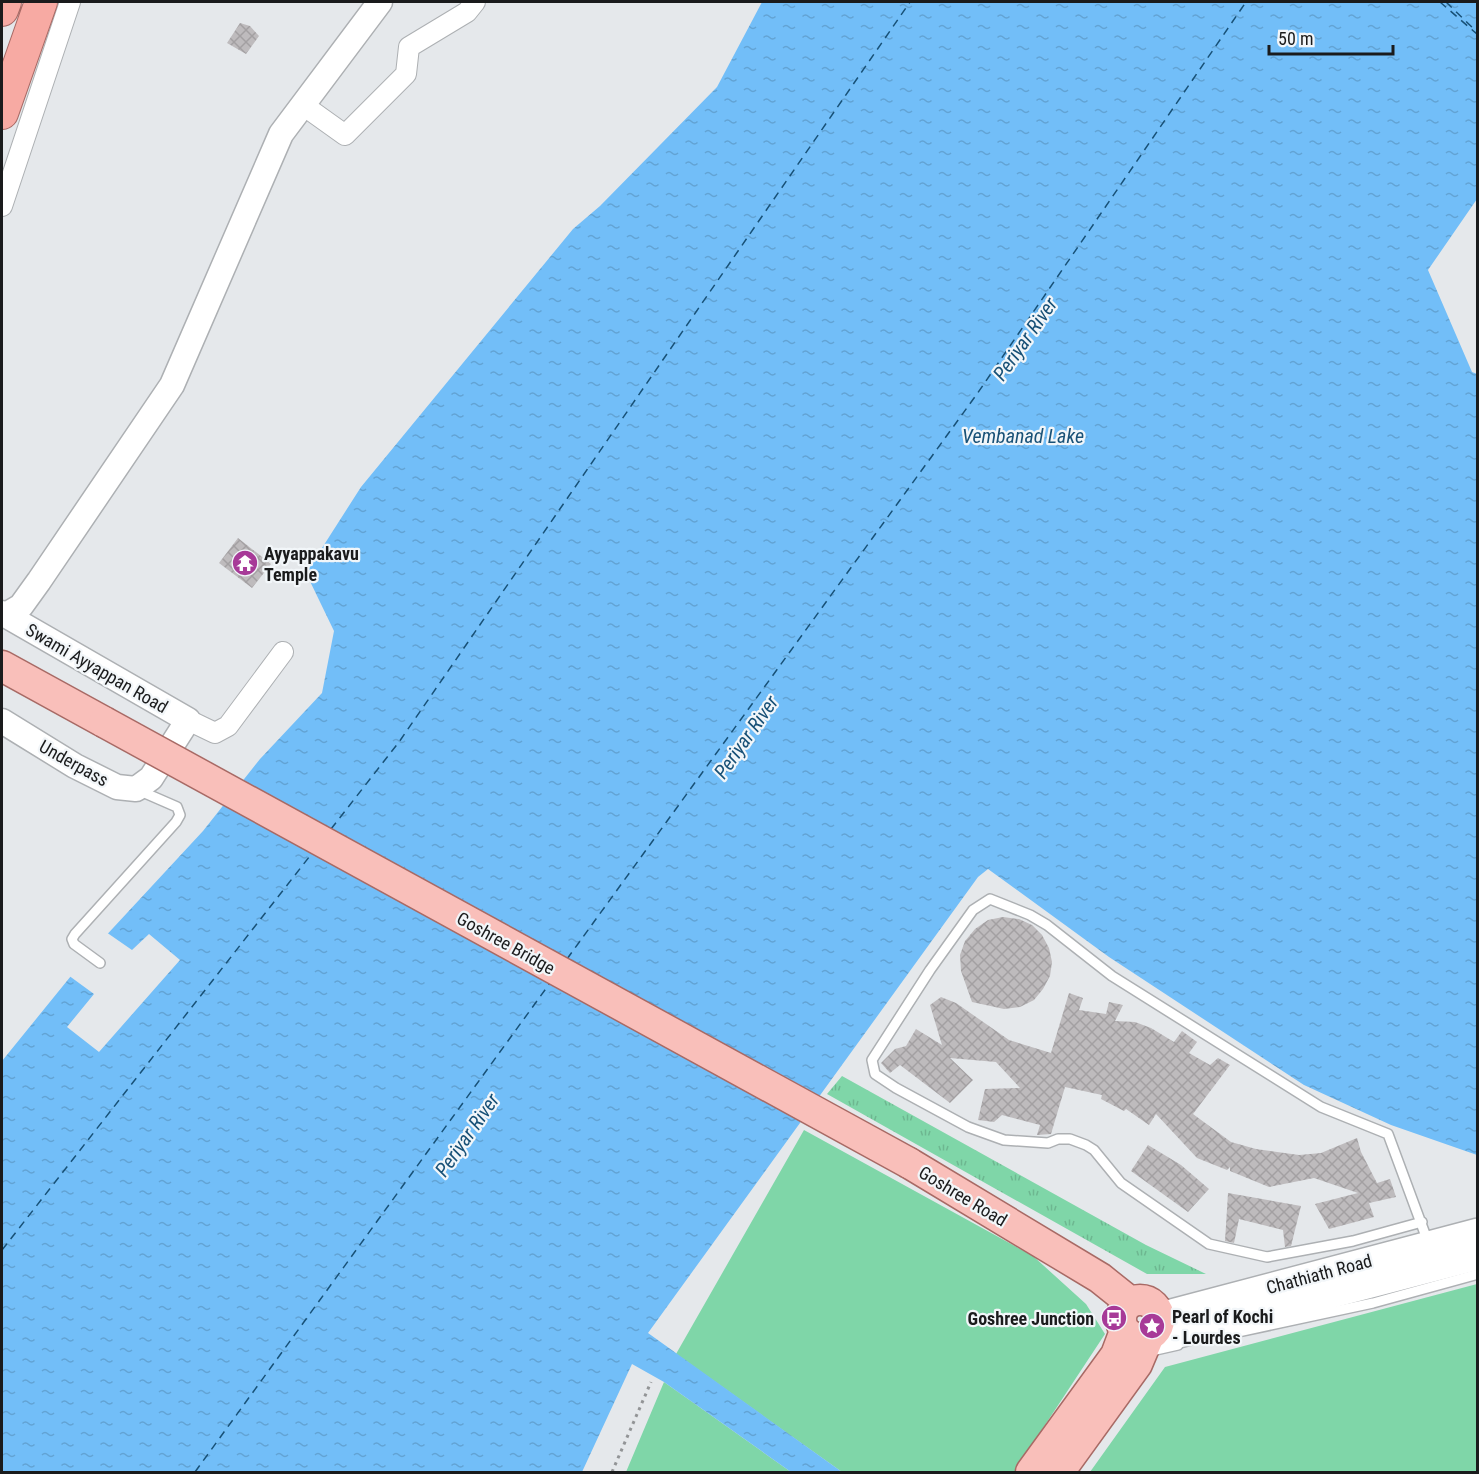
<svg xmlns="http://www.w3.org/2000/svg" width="1479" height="1474" viewBox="0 0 1479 1474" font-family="'Roboto Condensed',sans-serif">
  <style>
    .grass { fill: #7fd6a8 }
    .park { fill: url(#park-tufts) }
    .water { fill: url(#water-ripples) }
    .pier { fill: #e5e8eb }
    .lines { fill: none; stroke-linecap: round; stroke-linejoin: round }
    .ferry { stroke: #185177; stroke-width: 1.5; stroke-dasharray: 8 6; stroke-linecap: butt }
    .building { fill: url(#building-cross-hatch) }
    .service-casing { stroke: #adb0b3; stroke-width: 12 }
    .minor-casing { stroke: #adb0b3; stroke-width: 22 }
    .tertiary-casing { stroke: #adb0b3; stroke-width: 27 }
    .secondary-casing { stroke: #adb0b3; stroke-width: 30 }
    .primary-casing { stroke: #a86a65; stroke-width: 33 }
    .trunk-casing { stroke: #a86a65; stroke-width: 34 }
    .path { stroke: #929496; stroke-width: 3; stroke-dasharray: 3 4.5; stroke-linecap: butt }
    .service { stroke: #fff; stroke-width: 9 }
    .minor { stroke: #fff; stroke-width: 20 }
    .tertiary { stroke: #fff; stroke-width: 24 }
    .secondary { stroke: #fff; stroke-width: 27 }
    .primary { stroke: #f9bfba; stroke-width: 30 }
    .trunk { stroke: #f7aaa3; stroke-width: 32 }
    .primary-bridge-casing { stroke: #a86a65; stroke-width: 33; stroke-linecap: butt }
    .primary-bridge { stroke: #f9bfba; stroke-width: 30 }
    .labels { text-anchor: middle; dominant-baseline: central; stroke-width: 4.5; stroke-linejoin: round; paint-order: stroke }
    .poi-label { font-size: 18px; font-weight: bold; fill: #1a1b1c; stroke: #f2f6f9; text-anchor: start }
    .street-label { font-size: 18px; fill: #1a1b1c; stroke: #f2f6f9 }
    .water-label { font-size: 20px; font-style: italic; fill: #185177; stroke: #f2f6f9 }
  </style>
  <defs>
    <pattern id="park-tufts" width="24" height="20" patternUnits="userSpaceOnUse" patternTransform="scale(1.5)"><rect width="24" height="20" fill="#7fd6a8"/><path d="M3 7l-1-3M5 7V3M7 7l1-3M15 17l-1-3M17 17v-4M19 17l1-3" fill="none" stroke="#6db790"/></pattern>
    <pattern id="water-ripples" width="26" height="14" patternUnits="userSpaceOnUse" patternTransform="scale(1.5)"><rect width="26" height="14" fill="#72bef8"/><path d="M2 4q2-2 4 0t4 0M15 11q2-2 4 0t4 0" fill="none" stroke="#62a3d4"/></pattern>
    <pattern id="building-cross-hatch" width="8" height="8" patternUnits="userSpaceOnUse" patternTransform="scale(1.5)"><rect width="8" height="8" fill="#bebbbd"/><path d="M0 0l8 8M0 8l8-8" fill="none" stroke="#a3a0a2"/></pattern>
  </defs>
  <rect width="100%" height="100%" fill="#e5e8eb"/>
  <path class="grass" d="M804,1130L1033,1256L1086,1304L1105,1334L1014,1472H842L676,1354Z
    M1477,1284V1472H1090L1165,1367Z
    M664,1382L791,1472H626Z"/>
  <path class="park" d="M842,1076L1146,1245L1206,1274H1147L827,1094Z"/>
  <path class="water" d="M762,2H1477V199L1428,270L1472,372L1477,374V1155L1391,1125L1304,1085L1109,957L988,869L978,877L648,1333L842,1472H791L664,1382L632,1364L582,1472H2V1061L88,955L203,831L260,759L322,693L334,631L306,573L361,487L573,229L600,206L717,87Z"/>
  <path class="pier" d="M106,932L132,950L149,934L180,960L99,1052L67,1027L94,994L68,975Z"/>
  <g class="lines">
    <path class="ferry" d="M1440,2L1478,35
      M1446,2L1478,33
      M331,829L399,742L910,2
      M567,959L977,394L1246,2
      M2,1250L313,852
      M195,1472L550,983"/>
  </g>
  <path class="building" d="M240,23L250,26L259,36L246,54L227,43Z
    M238,538L271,564L252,588L219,563Z
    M1003,917L1019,919L1032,925L1042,935L1049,948L1052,962L1050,976L1043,989L1034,1000L1020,1007L1004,1009L972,1002L961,971L960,955L965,941L975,929L988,920Z
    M1069,993L1083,998L1079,1010L1106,1014L1109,1002L1123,1005L1115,1021L1135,1022L1151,1028L1174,1042L1182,1031L1197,1042L1189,1053L1210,1065L1218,1058L1230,1065L1193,1114L1231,1142L1256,1149L1299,1155L1321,1153L1357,1138L1361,1152L1377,1183L1390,1179L1396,1197L1369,1203L1374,1217L1329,1229L1315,1204L1358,1193L1314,1178L1269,1187L1230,1171V1167L1227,1170L1197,1158L1156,1114L1149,1125L1126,1109L1124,1111L1101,1099L1102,1095L1065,1087L1051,1134L1037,1135L1040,1125L1002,1115L994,1122L978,1120L985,1089L1020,1088L996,1062L950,1058L973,1080L950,1103L900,1065L890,1073L881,1063L895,1049L906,1046L916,1029L942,1045L930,1005L941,997L956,1003L1009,1040L1051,1053Z
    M1148,1145L1181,1165L1209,1189L1188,1212L1131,1171Z
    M1228,1193L1301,1206L1291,1246L1285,1247L1283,1230L1239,1219L1234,1243L1225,1241Z"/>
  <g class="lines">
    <g class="service-casing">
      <path id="service" d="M100,963L74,944L72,939L75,934L176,822L180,815L177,807L138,790
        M1422,1222L1353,1241L1267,1257L1209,1244L1121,1183L1094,1150L1086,1145L1070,1139H1058L1048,1143L1004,1140L968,1127L896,1088L875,1074L872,1060L930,970L973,910L990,899L1030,915L1047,925L1112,976L1321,1107L1388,1134L1428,1242
        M1229,1334L1373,1303L1478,1274
        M1147,1352L1178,1345"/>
    </g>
    <g class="minor-casing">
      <path id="minor" d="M303,105L345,135L406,74L409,47L467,12L475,2
        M2,206L70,2
        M188,720L215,733L228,726L283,652"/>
    </g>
    <g class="tertiary-casing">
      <path id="tertiary" d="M2,613L188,720L151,778L136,789L117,787L75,766L2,721
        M6,615L21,606L39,581L172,385L281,134L380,2"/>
    </g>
    <g class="secondary-casing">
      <path id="secondary" d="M1160,1316L1478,1232
        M1158,1329L1171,1336L1478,1256"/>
    </g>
    <g class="primary-casing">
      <path id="primary" d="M2,666L104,722
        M909,1163L1100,1278L1130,1302
        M1121 1319a19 19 0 1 1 38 0a19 19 0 1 1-38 0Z
        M1031,1472L1116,1355L1125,1331
        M1059,1472L1137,1364L1148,1338"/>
    </g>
    <g class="trunk-casing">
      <path id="trunk" d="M2,10L5,2
        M2,113L41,2"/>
    </g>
    <path class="path" d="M612,1472L651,1382"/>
    <use href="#service" class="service"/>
    <use href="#minor" class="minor"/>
    <use href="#tertiary" class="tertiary"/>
    <use href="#secondary" class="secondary"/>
    <use href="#primary" class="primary"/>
    <use href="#trunk" class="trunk"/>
    <g class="primary-bridge-casing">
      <path id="primary-bridge" d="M104,722L909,1163"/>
    </g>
    <use href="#primary-bridge" class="primary-bridge"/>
  </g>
  <defs>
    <g id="temple-disc" transform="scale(1.35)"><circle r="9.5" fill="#a73a98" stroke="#f2f6f9"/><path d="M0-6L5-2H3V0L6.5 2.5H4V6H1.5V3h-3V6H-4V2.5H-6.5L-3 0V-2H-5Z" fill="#fff"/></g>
    <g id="bus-disc" transform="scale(1.35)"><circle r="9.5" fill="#a73a98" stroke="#f2f6f9"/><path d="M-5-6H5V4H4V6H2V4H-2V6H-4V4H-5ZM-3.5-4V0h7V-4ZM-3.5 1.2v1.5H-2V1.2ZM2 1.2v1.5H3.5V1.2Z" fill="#fff"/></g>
    <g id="sight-disc" transform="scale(1.35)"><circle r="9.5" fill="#a73a98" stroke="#f2f6f9"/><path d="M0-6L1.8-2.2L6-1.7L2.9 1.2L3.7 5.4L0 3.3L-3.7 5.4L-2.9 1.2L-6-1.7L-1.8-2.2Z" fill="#fff"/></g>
  </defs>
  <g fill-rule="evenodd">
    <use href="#temple-disc" x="245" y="563"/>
    <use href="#bus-disc" x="1114" y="1318"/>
    <use href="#sight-disc" x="1152" y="1326"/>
  </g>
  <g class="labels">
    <g class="poi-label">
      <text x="264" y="553">Ayyappakavu<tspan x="264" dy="21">Temple</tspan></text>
      <text x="1172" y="1316">Pearl of Kochi<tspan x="1172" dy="21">- Lourdes</tspan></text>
      <text x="1094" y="1318" text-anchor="end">Goshree Junction</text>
    </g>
    <g class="street-label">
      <text transform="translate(97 668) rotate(30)">Swami Ayyappan Road</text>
      <text transform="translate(74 763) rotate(29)">Underpass</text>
      <text transform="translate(506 943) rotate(29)">Goshree Bridge</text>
      <text transform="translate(963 1196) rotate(31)">Goshree Road</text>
      <text transform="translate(1319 1274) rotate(-15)">Chathiath Road</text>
    </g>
    <g class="water-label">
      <text transform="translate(1025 339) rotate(-55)">Periyar River</text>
      <text x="1023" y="436">Vembanad Lake</text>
      <text transform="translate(746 737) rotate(-55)">Periyar River</text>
      <text transform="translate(467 1135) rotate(-55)">Periyar River</text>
    </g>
  </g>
  <rect width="1479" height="1474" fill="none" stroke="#1a1b1c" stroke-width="6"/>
  <path d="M1269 45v9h124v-9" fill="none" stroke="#1a1b1c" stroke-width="3"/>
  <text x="1278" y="45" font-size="18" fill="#1a1b1c" stroke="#f2f6f9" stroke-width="4.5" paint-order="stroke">50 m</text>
</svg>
